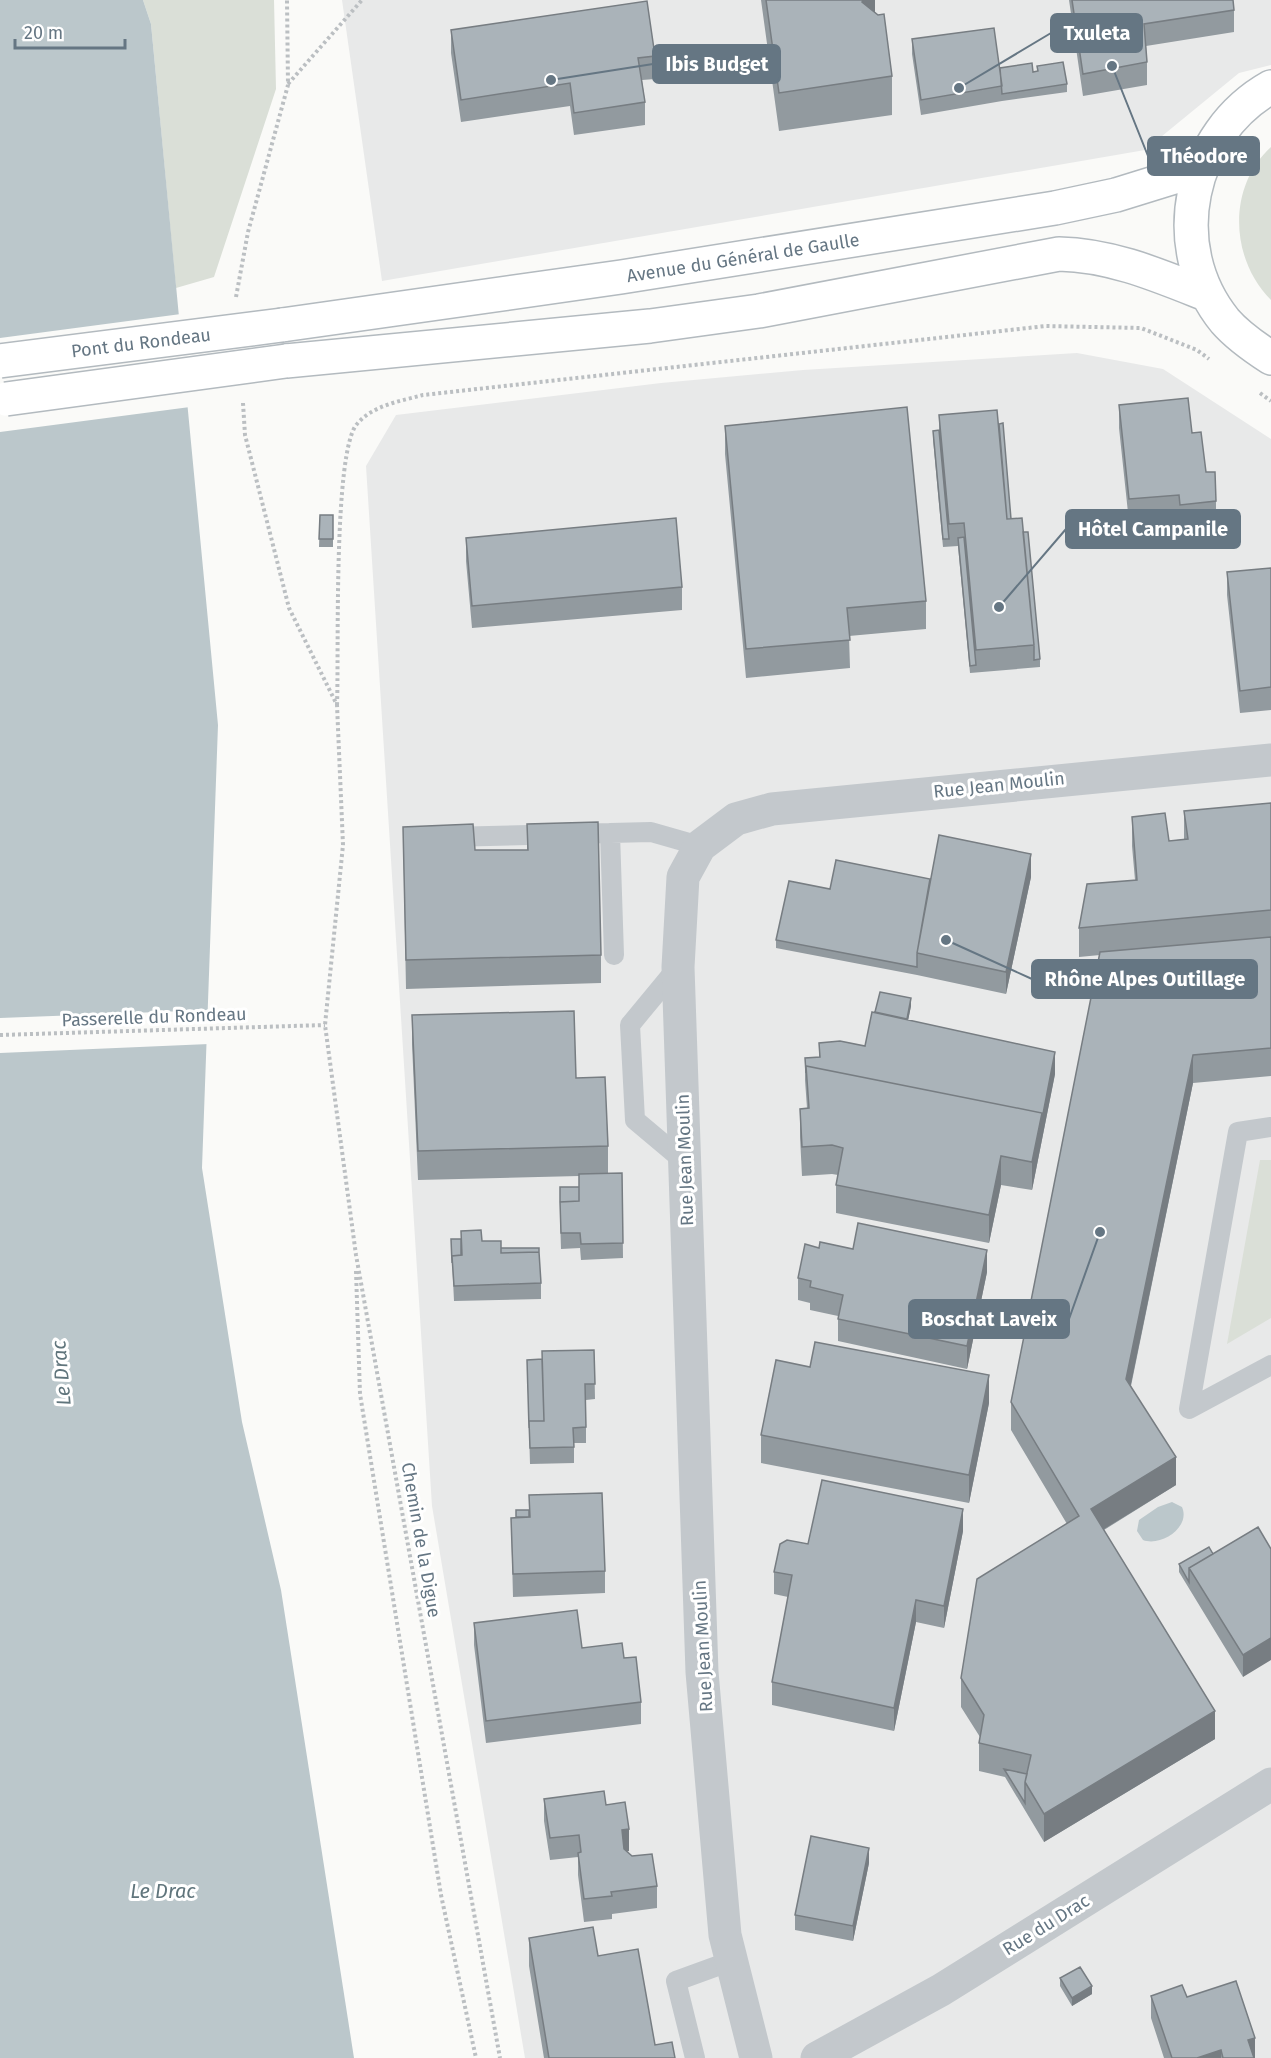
<svg xmlns="http://www.w3.org/2000/svg" width="1271" height="2058" viewBox="0 0 1271 2058" font-family="'Fira Sans',sans-serif">
  <style>
    .built { fill: #e8e9e9 }
    .green { fill: #dadfd7 }
    .water { fill: #bbc7cb }
    .pier { fill: #fafaf8 }
    .lines { fill: none; stroke-linecap: round; stroke-linejoin: round }
    .secondary-casing { stroke: #b3babf; stroke-width: 36 }
    .path { stroke: #bbbfc2; stroke-width: 4; stroke-dasharray: 3 3; stroke-linecap: butt }
    .service { stroke: #c3c8cc; stroke-width: 20 }
    .minor { stroke: #c3c8cc; stroke-width: 33 }
    .secondary { stroke: #fff; stroke-width: 33 }
    .secondary-bridge-casing { stroke: #b3babf; stroke-width: 36; stroke-linecap: butt }
    .secondary-bridge { stroke: #fff; stroke-width: 33 }
    .wall { fill: #929a9f }
    .shaded-wall { fill: #777d82 }
    .building { fill: #aab3b9; stroke: #777d82; stroke-width: 1.5 }
    .labels { text-anchor: middle; dominant-baseline: central; stroke-width: 6; stroke-linejoin: round; paint-order: stroke }
    .street-label { font-size: 18px; fill: #657683; stroke: #fff }
    .water-label { font-size: 20px; font-style: italic; fill: #60757c; stroke: #fff }
    .leader { fill: none; stroke: #657683; stroke-width: 2 }
    .callout-dot { fill: #657683; stroke: #fff; stroke-width: 2 }
    .callout { fill: #657683; stroke: #657683; stroke-width: 2 }
    .callout-label { font-size: 20px; text-anchor: middle; font-weight: bold; fill: #fff }
  </style>
  <rect width="100%" height="100%" fill="#fafaf8"/>
  <path class="built" d="M342,0H1271V65L1239,73L1145,150L382,281Z
    M1077,353L1163,369L1271,439V2058H525L432,1506L366,466L396,415L661,383L803,370Z"/>
  <path class="green" d="M143,0H274L276,89L214,277L176,288L151,24Z
    M1271,147V300C1230,259 1227,187 1271,147Z
    M1260,1160H1271V1318L1227,1344Z"/>
  <path class="water" d="M0,0H143L151,24L218,725L202,1168L242,1422L281,1590L354,2058H0Z
    M1172,1502L1182,1507C1191,1527 1161,1547 1143,1540L1137,1531L1139,1520L1158,1507Z"/>
  <path class="pier" d="M181,314L190,407L0,432V338Z
    M211,1010L209,1044L0,1053V1018Z"/>
  <g class="lines">
    <g class="secondary-casing">
      <path id="secondary" d="M1271,87C1189,133 1164,246 1225,321C1238,336 1254,347 1271,358
        M282,325L621,277L1055,208L1116,195L1200,169
        M286,361L650,326L759,311L1059,254C1112,255 1160,276 1208,295"/>
    </g>
    <path class="path" d="M288,84L362,0
      M236,297L248,232L288,85L287,0
      M1260,393L1271,401
      M243,403L245,435L289,608L337,705L343,845L325,1025L356,1255L500,2058
      M337,705C339,657 333,451 357,424C373,405 401,401 423,395L1046,326L1141,328L1197,350L1209,359
      M0,1035L325,1025
      M356,1271L360,1394L441,1895L476,2058"/>
    <path class="service" d="M610,833L614,955
      M447,837L651,832L700,846
      M678,967L630,1025L635,1120L685,1162
      M1271,1127L1238,1132L1189,1409L1271,1365
      M695,2058L676,1981L731,1961"/>
    <path class="minor" d="M756,2058L725,1935L702,1672L678,967L683,877L700,846L736,819L772,809L1271,760
      M817,2058L941,1990L1271,1784"/>
    <use href="#secondary" class="secondary"/>
    <g class="secondary-bridge-casing">
      <path id="secondary-bridge" d="M0,361L282,325
        M6,399L286,361"/>
    </g>
    <use href="#secondary-bridge" class="secondary-bridge"/>
  </g>
  <path class="wall" d="M761,0H875V12L892,76V115L779,131Z
    M1069,0H1233L1234,10V32L1146,46L1147,62V85L1083,96Z
    M451,30L655,56V79L642,80L645,102V125L574,135L570,106L461,122L451,53Z
    M912,39L1000,68L1033,72L1037,71V66L1067,84V92L1002,101L921,115L912,54Z
    M1119,405L1192,433L1216,501V523L1180,527L1179,518L1129,522L1119,428Z
    M939,415L999,424L1011,519L1023,532L1040,659V667L970,673L958,546L943,547L933,439V431L939,430Z
    M725,426L926,601V629L849,636L850,668L746,678L725,454Z
    M320,515H333V547H319Z
    M466,538L682,587V610L472,628L466,561Z
    M1271,568V710L1240,713L1227,595V572Z
    M1271,803V1076L1193,1083L1131,1386L1176,1485L1104,1530L1215,1739L1044,1842L1005,1777L979,1771V1743L980,1737L961,1707V1678L1067,1524L1011,1430V1402L1100,955L1079,957V928L1135,880L1132,846V817L1169,841L1184,839V811Z
    M527,824L601,955V983L406,989L403,827L475,850H527Z
    M1031,877L1006,994L917,975L776,948V940L930,879Z
    M911,1006L908,1020L1055,1074L1032,1190L1001,1185L989,1243L836,1213V1185L838,1175L832,1174L802,1176L800,1137V1109L807,1108L805,1080V1058L819,1057V1043L865,1046L875,1012Z
    M412,1015L576,1078L608,1146V1173H622L623,1258L581,1260L580,1248L561,1249L560,1217V1187H579V1176L418,1180L412,1044Z
    M451,1239L482,1241L501,1248L541,1283V1299L454,1301Z
    M819,1248L853,1249L987,1272L967,1369L838,1341V1316L810,1310V1303L798,1300V1278Z
    M594,1350L595,1399L586,1400V1443H574V1463L530,1464L527,1360L542,1359Z
    M989,1403L969,1503L761,1463V1435Z
    M511,1518L605,1571V1593L513,1597Z
    M1258,1527L1243,1677L1179,1572V1564L1213,1554Z
    M963,1531L944,1628L916,1622L894,1731L772,1705V1682L788,1597L774,1594V1572L808,1544Z
    M474,1623L624,1657L641,1702V1724L486,1743L474,1645Z
    M544,1799L606,1805L629,1851H627L657,1886V1908L612,1914V1919L584,1922L578,1875V1857L550,1860L544,1821Z
    M869,1863L853,1941L795,1930V1915Z
    M529,1938L598,1956L655,2045L675,2058H544L529,1966Z
    M1060,1978L1092,1994L1072,2006L1060,1986Z
    M1151,1996L1187,1997L1255,2058H1164L1151,2018Z"/>
  <path class="shaded-wall" d="M863,0H875V18L862,2Z
    M1031,854V877L1006,994V972Z
    M911,998V1006L904,1041V1033Z
    M1055,1052V1074L1032,1190V1162Z
    M1193,1055V1083L1126,1408V1379Z
    M1001,1156V1185L989,1243V1215Z
    M987,1250V1272L967,1369V1346Z
    M989,1375V1403L969,1503V1475Z
    M1176,1457V1485L1091,1537V1509Z
    M963,1509V1531L944,1628V1606Z
    M916,1600V1622L894,1731V1708Z
    M1271,1638V1660L1243,1677V1655Z
    M1215,1711V1739L1044,1842V1814Z
    M629,1829V1851L622,1853V1830Z
    M869,1848V1863L853,1941V1926Z
    M1092,1986V1994L1072,2006V1998Z
    M1255,2038V2058H1248V2040Z
    M1221,2050V2058H1197Z"/>
  <path class="building" d="M766,0H863L862,2L878,15L884,14L892,76L779,93Z
    M1072,0H1233L1234,10L1144,24L1147,62L1083,74Z
    M647,1L655,56L638,58L645,102L574,113L570,83L461,100L451,30Z
    M994,28L1002,86L921,100L912,39Z
    M1063,62L1067,84L1002,94L1000,68L1032,63L1033,72L1038,71L1037,66Z
    M1188,398L1192,433L1201,432L1206,472H1215L1216,501L1180,505L1179,495L1129,499L1119,405Z
    M907,407L926,601L847,608L850,640L746,649L725,426Z
    M997,410L1007,519L1022,518L1034,645L976,650L964,523L949,524L939,415Z
    M1003,423L1011,519H1007L999,424Z
    M939,430L949,539H943L933,431Z
    M320,515H333V539H319Z
    M676,518L682,587L472,606L466,538Z
    M1023,532H1028L1040,659L1034,660V645Z
    M964,537L976,665L970,666L958,538Z
    M1271,568V687L1240,691L1227,572Z
    M1271,803V910L1079,928L1087,884L1137,880L1132,817L1165,813L1169,841L1188,839L1184,811Z
    M598,822L601,955L406,960L403,827L473,824L475,850H528L527,824Z
    M939,835L1031,854L1006,972L917,953Z
    M836,860L930,879L917,953V967L776,940L789,881L830,889Z
    M1271,937V1048L1193,1055L1126,1379L1176,1457L1091,1509L1215,1711L1044,1814L1025,1782L1031,1755L979,1743L984,1715L961,1678L977,1579L1079,1516L1011,1402L1100,952Z
    M880,992L911,998L907,1019L875,1012Z
    M574,1011L576,1078L605,1077L608,1146L418,1151L412,1015Z
    M872,1012L1055,1052L1042,1119V1113L806,1066V1073L805,1058L820,1057L819,1043L840,1041L865,1046Z
    M806,1066L1042,1113L1032,1162L1001,1156L989,1215L836,1185L843,1148L832,1145L802,1147L800,1109L809,1108Z
    M622,1173L623,1243L581,1244L580,1233H561L560,1202L579,1201V1174Z
    M560,1187H579V1201L560,1202Z
    M858,1223L987,1250L967,1346L838,1319L843,1295L810,1287L811,1281L798,1278L805,1244L819,1248L820,1242L853,1249Z
    M481,1230L482,1241H501V1253L539,1252L541,1283L454,1286L452,1256L462,1255L461,1231Z
    M451,1239H461V1255L452,1256V1263Z
    M501,1248H539V1252L501,1253Z
    M815,1342L989,1375L969,1475L761,1435L776,1360L810,1367Z
    M594,1350L595,1384H585L586,1427L573,1428L574,1447L530,1448L529,1421H544L542,1351Z
    M542,1359L544,1421H529V1428L527,1360Z
    M822,1480L963,1509L944,1606L916,1600L894,1708L772,1682L792,1575L774,1572L780,1544L787,1540L808,1544Z
    M602,1493L605,1571L513,1574L511,1518L530,1517L529,1495Z
    M516,1510H529V1517H516Z
    M1258,1527L1271,1549V1638L1243,1655L1189,1568Z
    M1209,1547L1213,1554L1189,1568V1582L1179,1564Z
    M577,1610L582,1648L622,1643L624,1658L636,1657L641,1702L486,1721L474,1623Z
    M1004,1769L1027,1774L1025,1782V1803Z
    M604,1791L606,1805L625,1802L629,1829L622,1830L624,1849L632,1856L652,1854L657,1886L611,1892L612,1896L584,1899L578,1853L581,1852L579,1835L550,1838L544,1799Z
    M811,1836L869,1848L853,1926L795,1915Z
    M593,1927L598,1956L638,1949L655,2045L672,2042L675,2058H549L529,1938Z
    M1080,1967L1092,1986L1072,1998L1060,1978Z
    M1236,1981L1255,2038L1248,2040L1254,2058H1223L1221,2050L1197,2058H1172L1151,1996L1182,1985L1187,1997Z"/>
  <g class="labels">
    <g class="street-label">
      <text transform="translate(743 258) rotate(-9)">Avenue du Général de Gaulle</text>
      <text transform="translate(141 343) rotate(-7)">Pont du Rondeau</text>
      <text transform="translate(999 785) rotate(-6)">Rue Jean Moulin</text>
      <text transform="translate(154 1017) rotate(-2)">Passerelle du Rondeau</text>
      <text transform="translate(685 1160) rotate(-92)">Rue Jean Moulin</text>
      <text transform="translate(421 1540) rotate(80)">Chemin de la Digue</text>
      <text transform="translate(703 1646) rotate(-93)">Rue Jean Moulin</text>
      <text transform="translate(1046 1925) rotate(-32)">Rue du Drac</text>
    </g>
    <g class="water-label">
      <text transform="translate(61 1373) rotate(-95)">Le Drac</text>
      <text x="163" y="1891">Le Drac</text>
    </g>
  </g>
  <path class="leader" d="M959 88L1051 33M551 80L653 64M1112 66L1148 156M999 607L1066 529M946 940L1032 979M1100 1232L1069 1319"/>
  <g class="callout-dot">
    <circle cx="959" cy="88" r="6"/>
    <circle cx="551" cy="80" r="6"/>
    <circle cx="1112" cy="66" r="6"/>
    <circle cx="999" cy="607" r="6"/>
    <circle cx="946" cy="940" r="6"/>
    <circle cx="1100" cy="1232" r="6"/>
  </g>
  <g class="callout">
    <rect x="1051" y="14" width="91" height="38" rx="6"/>
    <rect x="653" y="45" width="127" height="38" rx="6"/>
    <rect x="1148" y="137" width="111" height="38" rx="6"/>
    <rect x="1066" y="510" width="174" height="38" rx="6"/>
    <rect x="1032" y="960" width="225" height="38" rx="6"/>
    <rect x="909" y="1300" width="160" height="38" rx="6"/>
  </g>
  <g class="callout-label">
    <text x="1097" y="40">Txuleta</text>
    <text x="717" y="71">Ibis Budget</text>
    <text x="1204" y="163">Théodore</text>
    <text x="1153" y="536">Hôtel Campanile</text>
    <text x="1145" y="986">Rhône Alpes Outillage</text>
    <text x="989" y="1326">Boschat Laveix</text>
  </g>
  <path d="M15 39v9h110v-9" fill="none" stroke="#657683" stroke-width="3"/>
  <text x="24" y="39" font-size="18" fill="#657683" stroke="#ffffff" stroke-width="4.5" paint-order="stroke">20 m</text>
</svg>
